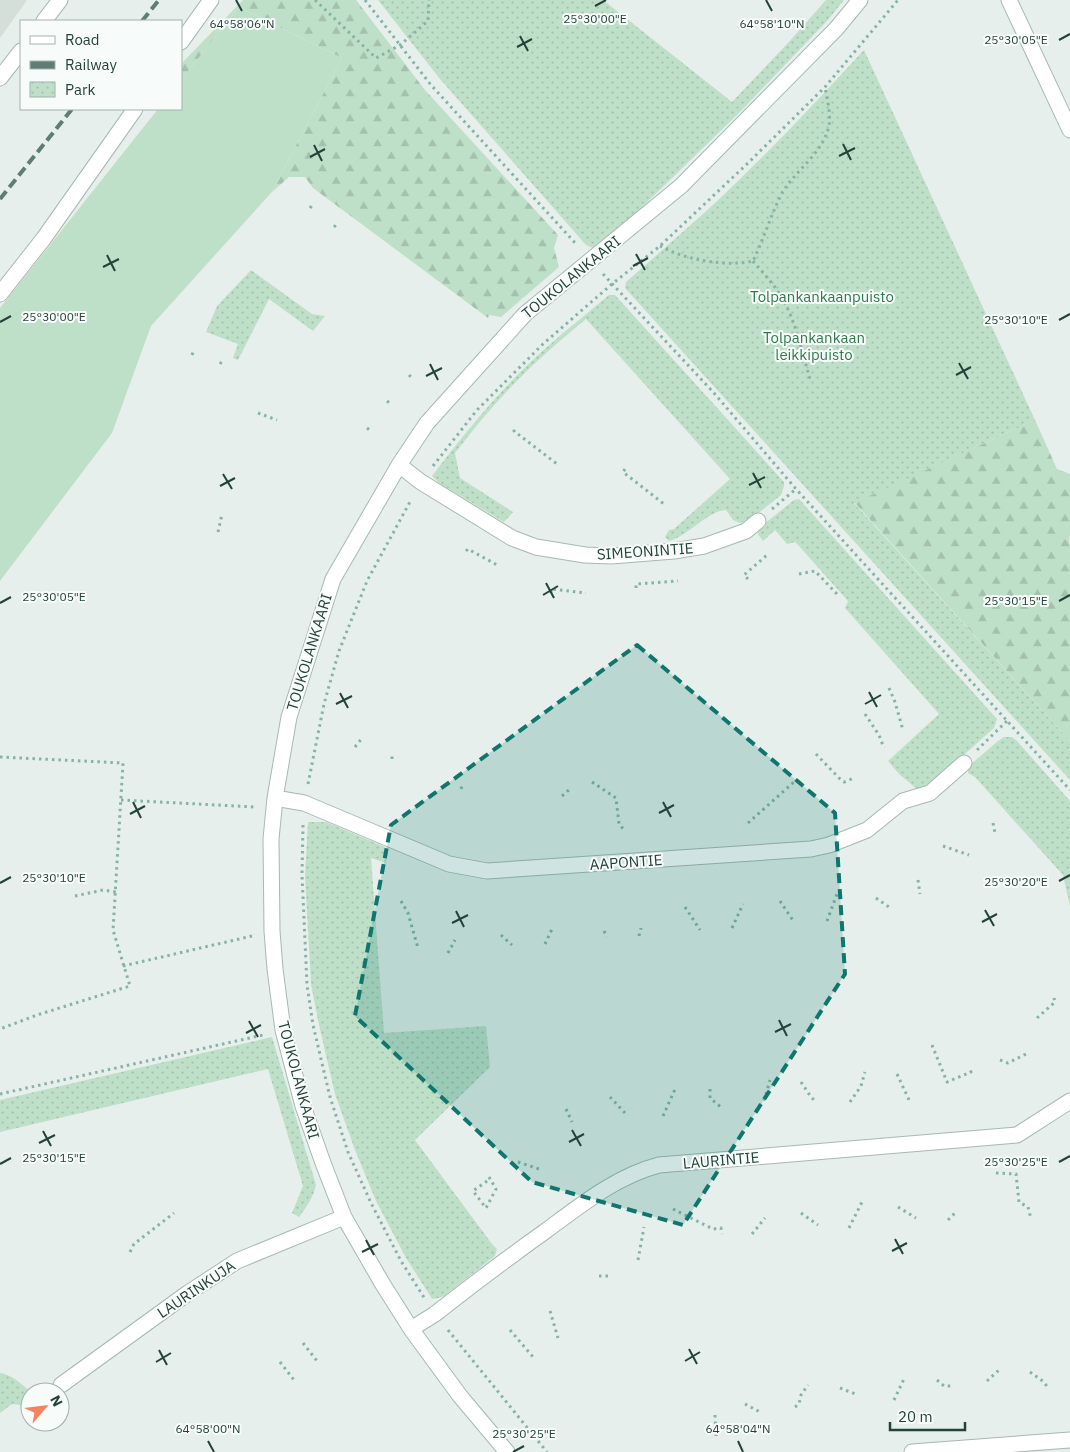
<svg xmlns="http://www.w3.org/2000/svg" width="1070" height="1452" viewBox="0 0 1070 1452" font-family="'IBM Plex Sans',sans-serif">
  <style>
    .built { fill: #d4dfda }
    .grass { fill: #bfe0c8 }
    .forest { fill: url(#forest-firs) }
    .park { fill: url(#park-dots) }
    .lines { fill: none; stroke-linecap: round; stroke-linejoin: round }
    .lane-casing { stroke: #a8b8b2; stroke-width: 17 }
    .street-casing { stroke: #a8b8b2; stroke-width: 17 }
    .path { stroke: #86b3a5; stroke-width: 3; stroke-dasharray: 2.5 4; stroke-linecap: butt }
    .lane { stroke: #fff; stroke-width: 15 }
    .street { stroke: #fff; stroke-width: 15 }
    .rail { stroke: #5f7d75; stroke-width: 4; stroke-dasharray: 10 5; stroke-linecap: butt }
    .marked { fill: #0f766e; fill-opacity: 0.2; stroke: #0f766e; stroke-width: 4; stroke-dasharray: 10 6; stroke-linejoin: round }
    .ticks { fill: none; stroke: #24423a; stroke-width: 2 }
    .labels { text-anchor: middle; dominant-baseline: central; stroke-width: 4; stroke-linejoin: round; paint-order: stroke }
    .street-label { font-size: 15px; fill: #24423a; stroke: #f7fbf9 }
    .park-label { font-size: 15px; fill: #2d7a4b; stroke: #f7fbf9 }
    .ticks-label { font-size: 12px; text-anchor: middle; fill: #24423a; stroke: #f7fbf9; stroke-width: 4; stroke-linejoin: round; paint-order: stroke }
  </style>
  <defs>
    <pattern id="forest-firs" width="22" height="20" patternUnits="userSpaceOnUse" patternTransform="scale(1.25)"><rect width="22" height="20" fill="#bfe0c8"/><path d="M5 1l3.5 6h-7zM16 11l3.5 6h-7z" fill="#a4c1ad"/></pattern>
    <pattern id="park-dots" width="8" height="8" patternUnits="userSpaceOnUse" patternTransform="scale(1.25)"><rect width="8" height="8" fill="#bfe0c8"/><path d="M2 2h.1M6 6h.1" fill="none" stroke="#a4c1ad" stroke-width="1.8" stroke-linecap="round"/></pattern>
  </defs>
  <rect width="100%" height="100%" fill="#e6efeb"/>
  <path class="built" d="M0,0H27L0,38Z"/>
  <path class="grass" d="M239,7L342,58L271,193L151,326L112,433L0,581V308L158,109H181V80Z"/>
  <path class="forest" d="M243,0H356L425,90L558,235L554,248L559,267L501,317L489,315L488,318L313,188L305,177H289L271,193L342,58L239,7L181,80V64Z
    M1035,420L1057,469L1070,474V535L1069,540L1070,546V741L854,502Z"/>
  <path class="park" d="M378,0H603L732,102L787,44L826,0H844L827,21L739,113L602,246L595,249L586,245L440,79Z
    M864,50L1035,420L854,503L1070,741V780L625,288L626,282C669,244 713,207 753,166C791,129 828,89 864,50Z
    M251,270L312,314L325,316L313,331L269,299L238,360L233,358L238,344L206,332L217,306Z
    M609,295H615L784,482V486L781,495L751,519L740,523L733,520L726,510C707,511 690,535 669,541L665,537L669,530L674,529L730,479L586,319C562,339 537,360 515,383C493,405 474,429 455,453L460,478L513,512L504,522L439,483L432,476C467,430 504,385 547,347C567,329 589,312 609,295Z
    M799,499L997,719L994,728L928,787L917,789L899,774L888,761L939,714L845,608L848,601L800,547L795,542L787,544L775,530L763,541L758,534V529L794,500Z
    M1004,737H1012L1017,741L1070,801V906L1063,875L975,777L968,773V768L969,766L998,741Z
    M308,822H326L385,847L388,852L386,863L371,858L384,1033L486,1026L490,1067L415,1140L492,1244L497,1249L495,1256L444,1296L438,1298L432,1299L429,1294L406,1258L376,1201L355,1150L335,1094L319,1025L311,984L305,876Z
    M272,1037L316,1185C313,1198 307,1206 299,1217L292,1213L303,1186L268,1069L0,1132V1100Z
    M0,1373C13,1375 21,1384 31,1392L30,1406L12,1404L0,1413Z"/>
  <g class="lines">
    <g class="lane-casing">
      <path id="lane" d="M181,42L211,0
        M0,294L44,238L135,109"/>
    </g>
    <g class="street-casing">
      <path id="street" d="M1009,0L1070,130
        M44,21L60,0
        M0,78L21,51
        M399,465L421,482L512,538L536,547L585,555L611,556L674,551L704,546L746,531L758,521
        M275,798L304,803L449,864L487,871L811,849L829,845L867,830L903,801L930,793L964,763
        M411,1329L435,1314C472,1285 509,1257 547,1230C582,1204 617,1176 659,1165L1017,1135L1070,1101
        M61,1385L188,1293L237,1261L344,1217
        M507,1452L460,1396L411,1329L382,1283L344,1217L323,1163L303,1106L283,1030L275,969L272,931L271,839L275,798L289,717L333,579L399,465L427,423L525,314L681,186L836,29L860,0
        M912,1452L1070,1440"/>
    </g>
    <path class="path" d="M315,0L376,58L400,45L428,21L429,0
      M365,0L431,85L577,245
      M310,208L313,204
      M334,227L338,223
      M660,246C685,260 726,267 753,261C763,240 770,218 780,197C792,172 824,154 829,125C831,113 827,99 825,87
      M753,261C763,273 774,284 782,298C796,321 802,353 810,379
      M603,274L714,393L796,489L1070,790
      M192,355L194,350
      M220,364L222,361
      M409,375L412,378
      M387,401L392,405
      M258,413L277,420
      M367,428L372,432
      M515,430L514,431L557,464
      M433,466L477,410L543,344L612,284L660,246L748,163L825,87L898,0
      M625,469L623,472L664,504
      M772,509L796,489
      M218,532L222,514
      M466,551L468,549L499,566
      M799,574L815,571L837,594
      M748,579L744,575L767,555
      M636,588V584L678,581
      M551,593V589L586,593
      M889,688L895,702L903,730
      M865,714L879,735L884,748
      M355,747L363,737
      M977,750L1007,721
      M816,754L839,778L844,782L854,778
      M0,757L123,763L113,930L130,986L37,1015L0,1029
      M392,759V755
      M592,782L616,798L619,824L625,831
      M308,784L324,704L339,651L367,581L411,500
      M461,789L462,786
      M562,796L570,789
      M121,800L255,807
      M748,823L794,782L793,780
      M993,823L995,833
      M303,825L302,875L307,985L313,1025L330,1097L348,1152L371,1203L401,1261L425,1299
      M943,846L969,855
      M918,880L920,894
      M75,896L103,890L116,892
      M876,898L889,907
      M401,901L408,913L418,948
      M780,901L794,922
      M685,907L700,930
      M827,921L837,894
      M732,928L743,904
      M604,931L607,937
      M501,935L512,945
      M639,936L641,928
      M545,944L553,927
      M448,953L455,940
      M123,966L252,936
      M1037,1018L1055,1002L1054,998
      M932,1045L947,1082L971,1072L969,1069
      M1000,1060L1008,1063L1026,1054
      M897,1074L910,1102
      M801,1082L811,1097L816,1102
      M710,1089V1098L722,1108
      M0,1094L263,1035
      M610,1097L625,1113
      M850,1102L861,1086L865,1072
      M566,1109L572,1122
      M756,1111L765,1098L770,1080
      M663,1116L676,1087
      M518,1162L542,1170
      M996,1173L1016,1174L1019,1202L1028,1207L1031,1219
      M489,1177L496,1189L486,1208L473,1191L490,1179
      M898,1207L916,1218
      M673,1209L713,1229L721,1228L722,1234
      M801,1213L818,1225
      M948,1220L957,1211
      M849,1228L862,1202
      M752,1234L765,1218
      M130,1252L134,1244L174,1213
      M638,1260L644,1227
      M599,1276H609
      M550,1311L558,1338
      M448,1330L547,1452
      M510,1330L533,1357
      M303,1343L317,1361
      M280,1362L294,1380
      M1030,1372L1044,1382L1048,1388
      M937,1380L944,1386H953
      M987,1381L999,1370
      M840,1388L858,1395
      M894,1400L904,1379
      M745,1404L760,1412
      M795,1407L799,1404L801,1395L808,1385
      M715,1415L716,1436"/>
    <use href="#lane" class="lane"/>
    <use href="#street" class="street"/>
    <path class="rail" d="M142,21L159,0
      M0,199L72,109"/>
  </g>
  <path class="marked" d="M637,645L835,813L845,974L683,1225L532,1182L355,1016L391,825Z"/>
  <path class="ticks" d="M236,0L242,11M766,0L772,11M595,6L606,0M520,36L528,51M1059,40L1070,34M517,47L532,39M843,144L851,160M314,145L322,161M839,156L855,148M310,157L325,149M636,254L645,270M107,255L115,271M633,266L648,258M103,267L119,259M1059,320L1070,314M0,322L11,316M959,363L968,379M430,364L438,380M956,375L971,367M426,376L442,368M753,473L761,488M223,474L232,489M749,485L765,477M220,486L235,478M546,583L554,598M543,595L558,586M1059,601L1070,595M0,603L11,597M869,692L877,707M340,693L348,708M336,704L352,696M865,704L881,695M133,802L141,818M663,802L671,817M659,813L674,805M130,814L145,806M1059,881L1070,875M0,883L11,877M985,910L994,926M456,911L464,927M982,922L997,914M452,923L468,915M779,1020L787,1036M249,1021L258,1037M775,1032L791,1024M246,1033L261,1025M572,1130L581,1146M43,1131L51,1146M569,1142L584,1134M39,1143L55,1135M1059,1162L1070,1156M0,1164L11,1158M895,1239L903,1254M366,1240L374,1255M892,1251L907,1243M362,1252L378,1244M689,1349L697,1364M159,1350L167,1365M685,1361L700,1352M156,1362L171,1353M208,1441L214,1452M738,1441L743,1452M513,1452L524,1446"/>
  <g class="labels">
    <g class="street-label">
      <text transform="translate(571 277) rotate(-39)">TOUKOLANKAARI</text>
      <text transform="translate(645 551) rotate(-4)">SIMEONINTIE</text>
      <text transform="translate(309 652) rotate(-73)">TOUKOLANKAARI</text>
      <text transform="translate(626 862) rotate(-4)">AAPONTIE</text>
      <text transform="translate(299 1080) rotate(75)">TOUKOLANKAARI</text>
      <text transform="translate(721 1160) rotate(-5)">LAURINTIE</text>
      <text transform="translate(196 1289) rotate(-34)">LAURINKUJA</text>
    </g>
    <g class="park-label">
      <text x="822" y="296">Tolpankankaanpuisto</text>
      <text x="814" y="337">Tolpankankaan<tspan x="814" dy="17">leikkipuisto</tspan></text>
    </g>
  </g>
  <g class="ticks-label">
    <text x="595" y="23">25°30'00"E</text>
    <text x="242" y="28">64°58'06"N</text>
    <text x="772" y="28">64°58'10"N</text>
    <text x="1016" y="44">25°30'05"E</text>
    <text x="54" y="321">25°30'00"E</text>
    <text x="1016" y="324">25°30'10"E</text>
    <text x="54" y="601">25°30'05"E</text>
    <text x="1016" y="605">25°30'15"E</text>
    <text x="54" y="882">25°30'10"E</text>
    <text x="1016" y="886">25°30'20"E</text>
    <text x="54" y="1162">25°30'15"E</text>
    <text x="1016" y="1166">25°30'25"E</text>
    <text x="208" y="1433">64°58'00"N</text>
    <text x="738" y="1433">64°58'04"N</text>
    <text x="524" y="1438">25°30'25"E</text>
  </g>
  <rect x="20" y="20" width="162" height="90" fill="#f7fbf9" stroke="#a3b1ad"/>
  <rect x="30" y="36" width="25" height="8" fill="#ffffff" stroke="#a3b1ad"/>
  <text x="65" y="45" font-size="15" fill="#24423a">Road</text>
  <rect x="30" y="61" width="25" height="8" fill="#5f7d75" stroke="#a3b1ad"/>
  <text x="65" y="70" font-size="15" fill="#24423a">Railway</text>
  <rect x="30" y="82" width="25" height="15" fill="url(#park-dots)" stroke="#a3b1ad"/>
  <text x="65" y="95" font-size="15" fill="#24423a">Park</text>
  <g transform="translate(45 1407) rotate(62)"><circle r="24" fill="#f7fbf9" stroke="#a3b1ad"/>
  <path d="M0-4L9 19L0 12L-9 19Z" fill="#f4845f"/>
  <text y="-8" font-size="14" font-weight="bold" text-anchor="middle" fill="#24423a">N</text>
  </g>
  <path d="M890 1422v8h75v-8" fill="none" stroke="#24423a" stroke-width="2.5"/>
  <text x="898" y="1422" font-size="15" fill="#24423a" stroke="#f7fbf9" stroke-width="4" paint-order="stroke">20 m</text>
</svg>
